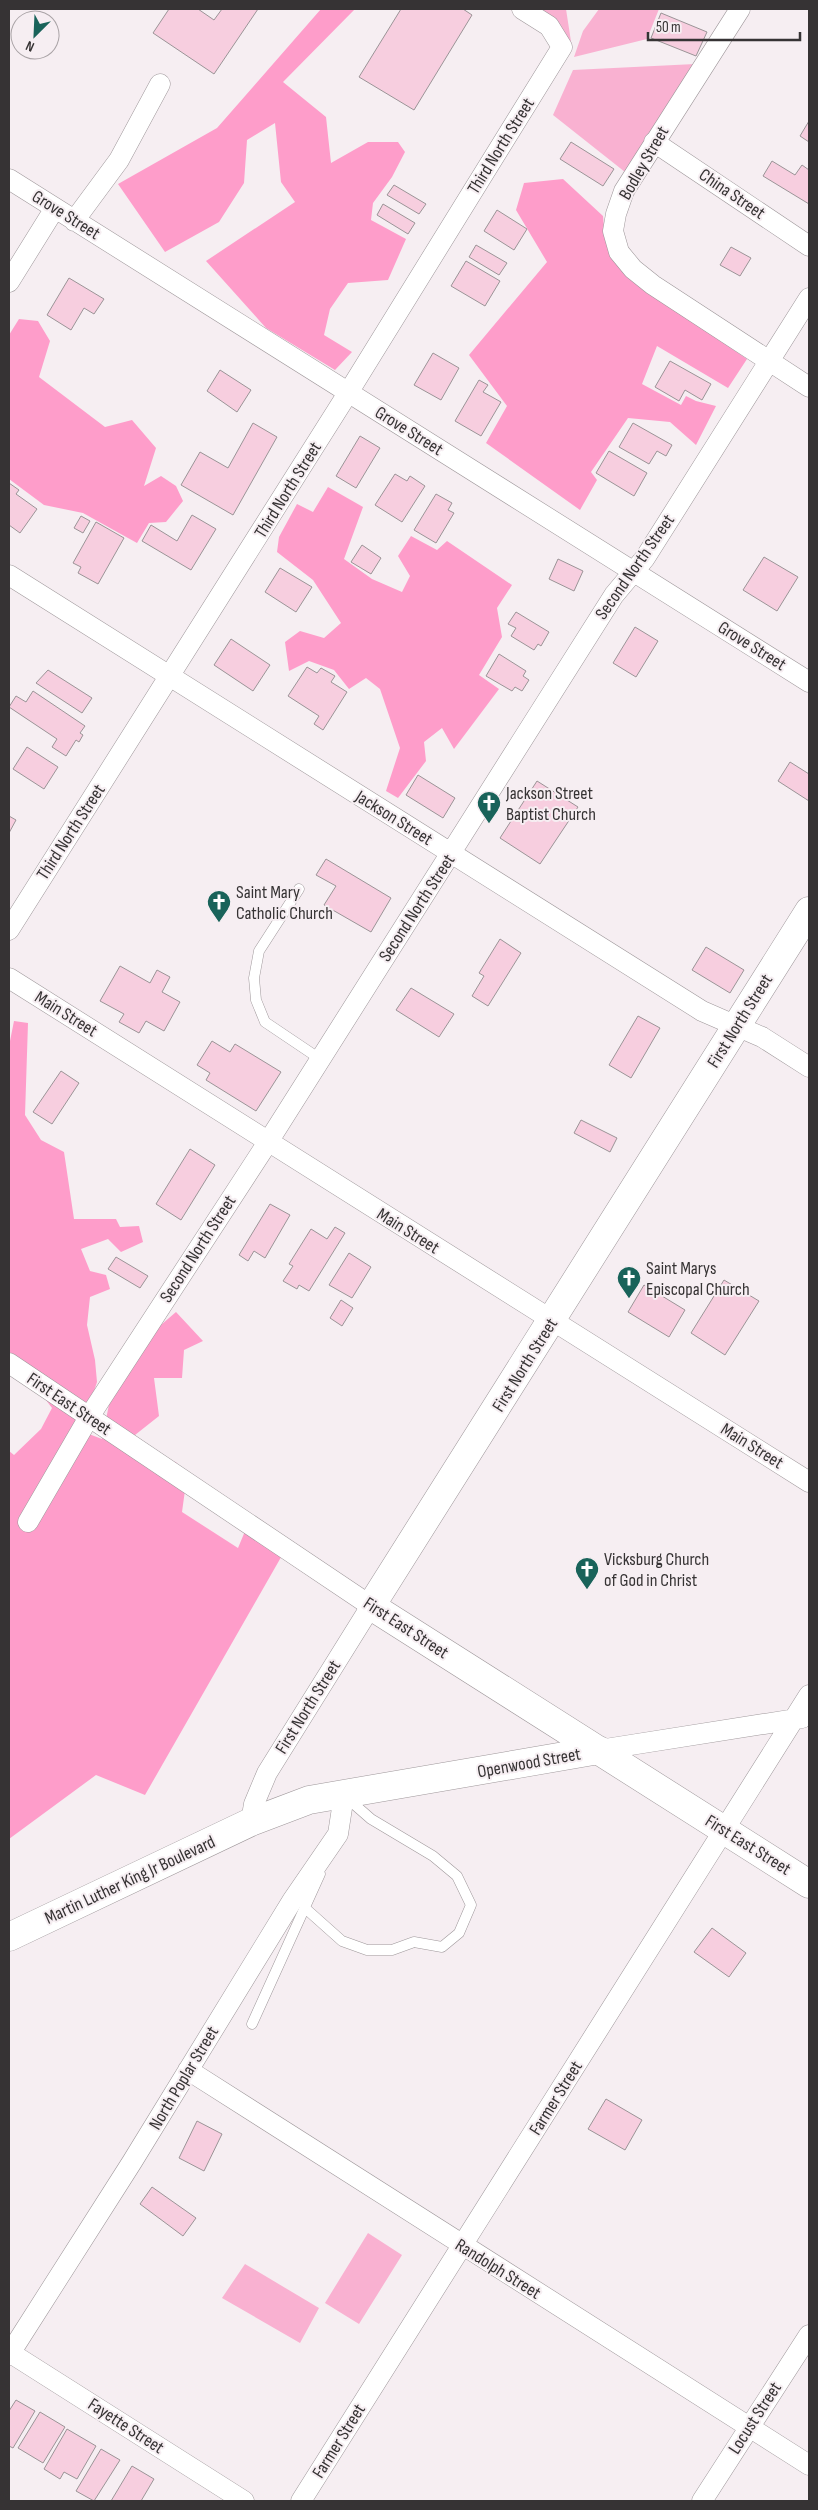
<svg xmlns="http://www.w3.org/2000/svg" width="818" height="2510" viewBox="0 0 818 2510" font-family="'Sofia Sans Condensed',sans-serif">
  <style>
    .green { fill: #f9b1d1 }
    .forest { fill: #fe9dca }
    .building { fill: #f7cedf; stroke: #9b9497 }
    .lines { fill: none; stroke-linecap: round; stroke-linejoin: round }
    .lane-casing { stroke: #9e979a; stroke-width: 11 }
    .street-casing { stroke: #9e979a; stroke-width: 21 }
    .secondary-casing { stroke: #9e979a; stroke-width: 29 }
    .lane { stroke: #fff; stroke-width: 10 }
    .street { stroke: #fff; stroke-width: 20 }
    .secondary { stroke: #fff; stroke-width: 28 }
    .labels { text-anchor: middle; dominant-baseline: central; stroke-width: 4; stroke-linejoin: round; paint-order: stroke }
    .street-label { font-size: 18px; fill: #363334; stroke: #f6eef2 }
    .poi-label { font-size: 18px; fill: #363334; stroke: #f6eef2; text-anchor: start }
  </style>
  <rect width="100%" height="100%" fill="#f6eef2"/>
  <path class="green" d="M532,9H566L572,48L565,45Z
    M599,9H659L647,39L574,57L583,31Z
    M695,64L625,172L553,115L573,70Z
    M368,2233L402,2255L359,2324L325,2303Z
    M245,2264L319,2308L300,2343L222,2298Z"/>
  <path class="forest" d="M321,9H355L283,82L326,117L331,163L368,142H398L405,152L392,177L373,203L371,220L406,239L388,280L348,283L330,309L324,335L352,352L335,370L266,328L206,261L295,202L281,182L275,123L247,140L244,183L219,222L165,252L118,184L217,128Z
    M563,179L603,216L605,239L657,297L747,359L728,388L657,346L642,384L681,405L686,396L696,401L716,406L696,445L670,422L628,418L591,472L597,480L580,510L486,443L507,406L469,355L547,262L516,210L524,183Z
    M19,319L38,321L50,341L39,377L105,427L132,420L156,448L144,486L161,476L176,486L183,501L166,522L149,523L137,543L83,513L44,505L9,479V335Z
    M328,487L363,507L344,559L372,579L402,592L410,576L398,556L411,536L437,550L447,541L512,585L497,608L502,637L479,675L499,689L454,749L442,728L424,742L426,761L398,798L386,791L400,748L380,689L366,678L349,689L334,670L309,661L289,671L285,642L300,631L324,638L341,623L313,580L277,552L279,537L297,504L313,512Z
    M14,1021L28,1023L25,1115L41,1140L64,1152L74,1219H116L120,1227L139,1226L143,1242L121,1252L108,1239L81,1249L90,1271L106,1275L110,1289L90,1297L87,1325L95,1360L97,1382L81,1431L102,1439L115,1375L133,1349L176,1312L203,1341L184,1350L182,1378H154L159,1416L135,1435L133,1459L176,1462L186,1483L182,1512L238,1548L248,1524L284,1552L145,1795L96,1775L9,1839V1451L14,1455L41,1429L52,1408L9,1351V1046Z"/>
  <path class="building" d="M169,9H198L214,20L222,9H258L214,74L153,33Z
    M401,9H463L472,15L414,110L359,77Z
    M661,13L707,32L696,56L651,38Z
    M809,121V142L800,136Z
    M571,142L614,169L603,186L560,159Z
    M772,161L795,175L802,165L809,170V204L763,176Z
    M394,185L426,204L419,214L387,195Z
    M383,204L415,223L408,234L377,215Z
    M497,210L527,229L514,250L484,231Z
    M476,245L507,263L499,275L469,257Z
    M731,247L751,258L740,276L720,265Z
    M466,261L500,281L485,306L451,286Z
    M69,278L104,299L94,314L84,308L71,330L47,315Z
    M433,353L459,368L441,400L414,385Z
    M670,361L711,384L702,400L685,390L679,401L655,387Z
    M220,370L251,390L237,412L207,391Z
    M479,380L488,385L483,392L501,402L481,436L455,421Z
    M253,423L277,437L233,515L181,485L200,452L228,468Z
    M633,423L672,445L666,456L657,451L649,464L619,447Z
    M360,436L380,448L356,488L336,476Z
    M609,451L647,473L634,496L596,473Z
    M395,474L407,481L410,476L425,486L402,522L375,505Z
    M9,483L19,490L16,494L37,509L20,533L9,525Z
    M436,494L452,503L448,510L454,513L436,543L414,530Z
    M192,515L216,529L191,570L142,541L151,525L177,541Z
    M81,516L90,521L83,533L74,528Z
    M96,522L124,538L98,584L78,573L81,567L73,563Z
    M362,545L381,558L371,574L351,562Z
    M764,557L798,577L777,611L743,590Z
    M558,559L583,571L574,591L549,579Z
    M280,568L312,587L296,612L265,592Z
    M516,612L549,632L541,646L538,644L534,650L511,636L516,628L508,624Z
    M635,627L658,641L636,677L613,663Z
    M231,639L270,665L253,691L214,665Z
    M499,654L526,671L523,676L529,680L522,691L515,687L512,691L486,676Z
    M307,667L317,673L321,668L335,676L331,682L347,692L323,730L314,724L319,716L288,696Z
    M48,670L92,698L82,713L36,683Z
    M33,691L85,726L80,733L83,735L79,742L76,740L66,756L52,747L57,739L9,707L16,696L26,702Z
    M27,747L58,767L44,789L13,769Z
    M790,762L809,774V801L778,781Z
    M418,775L455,798L443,818L406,795Z
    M537,781L578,807L540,864L500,838Z
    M9,816L16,820L9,833Z
    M326,859L391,898L371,932L324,905L336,886L316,875Z
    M500,939L521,953L488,1006L472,996L484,976L479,973Z
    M706,947L744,970L730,993L692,970Z
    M120,966L150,983L157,970L170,977L162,992L180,1002L164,1031L146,1021L139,1033L119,1022L124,1014L100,1001Z
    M411,988L454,1014L439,1037L396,1010Z
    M638,1016L660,1028L631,1078L609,1065Z
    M212,1041L230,1052L235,1044L281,1072L256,1111L206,1080L210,1073L197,1065Z
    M61,1071L79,1083L52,1124L33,1112Z
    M581,1120L617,1138L610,1152L574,1133Z
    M190,1149L215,1165L181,1220L156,1204Z
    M270,1204L290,1215L265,1258L254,1251L248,1261L239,1255Z
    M335,1227L345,1233L309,1291L299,1285L297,1289L283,1281L293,1266L289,1264L311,1229L327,1239Z
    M349,1253L371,1267L352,1298L329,1285Z
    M116,1257L148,1276L140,1288L108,1269Z
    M724,1280L759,1301L725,1355L691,1333Z
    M644,1285L685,1310L669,1337L628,1312Z
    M341,1300L353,1308L342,1326L330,1318Z
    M712,1928L746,1953L729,1977L694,1952Z
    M606,2099L642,2120L625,2150L588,2129Z
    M197,2121L222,2134L204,2171L179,2158Z
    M152,2187L196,2218L183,2236L140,2204Z
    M16,2400L35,2411L13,2448L9,2446V2411Z
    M40,2412L65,2427L43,2463L18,2448Z
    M67,2429L96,2446L77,2479L64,2472L60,2479L44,2469Z
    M101,2449L120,2460L94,2501L76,2491Z
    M132,2466L154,2479L141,2501H111Z"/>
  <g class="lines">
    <g class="lane-casing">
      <path id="lane" d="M299,889L259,951L254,978L256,1000L265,1022L320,1059
        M305,1908L342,1941L367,1950H392L414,1942L442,1947L459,1933L471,1905L457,1876L433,1856L371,1819L347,1798
        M252,2024L320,1874"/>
    </g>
    <g class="street-casing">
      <path id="street" d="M740,9L624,191L616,214L613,231L619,252L633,269L653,285L809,387
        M654,142L809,246
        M9,179L809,682
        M74,221L119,160L160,84
        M9,282L55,208
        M9,575L702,1011L762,1037L809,1067
        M9,930L348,393L562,47L549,26L522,9
        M9,978L809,1482
        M9,1363L371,1606L267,1773L254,1804L251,1822
        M28,1522L89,1417L268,1142L614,595L645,558L809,298
        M599,1750L802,1718
        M188,2070L809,2465
        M9,2352L244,2501
        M9,2355L132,2162L292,1901L338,1834L344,1795
        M301,2501L809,1695
        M702,2501L809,2335"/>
    </g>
    <g class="secondary-casing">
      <path id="secondary" d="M809,911L371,1606L809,1884
        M9,1937L251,1822L309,1800L599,1750"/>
    </g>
    <use href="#lane" class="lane"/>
    <use href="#street" class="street"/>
    <use href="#secondary" class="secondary"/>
  </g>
  <defs>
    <g id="church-pin" transform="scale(1.25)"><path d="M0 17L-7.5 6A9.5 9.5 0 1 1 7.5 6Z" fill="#19635a" stroke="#f6eef2"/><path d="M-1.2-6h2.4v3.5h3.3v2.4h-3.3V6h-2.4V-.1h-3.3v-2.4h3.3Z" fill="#fff"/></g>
  </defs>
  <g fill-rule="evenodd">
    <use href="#church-pin" x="489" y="803"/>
    <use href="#church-pin" x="219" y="902"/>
    <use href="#church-pin" x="629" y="1278"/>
    <use href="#church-pin" x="587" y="1569"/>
  </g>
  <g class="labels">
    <g class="street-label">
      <text transform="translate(501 146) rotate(-58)">Third North Street</text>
      <text transform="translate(644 163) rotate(-60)">Bodley Street</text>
      <text transform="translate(732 194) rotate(34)">China Street</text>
      <text transform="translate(66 215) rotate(32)">Grove Street</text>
      <text transform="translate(409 431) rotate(32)">Grove Street</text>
      <text transform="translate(288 490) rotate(-58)">Third North Street</text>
      <text transform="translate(635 567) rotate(-55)">Second North Street</text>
      <text transform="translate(752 646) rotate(32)">Grove Street</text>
      <text transform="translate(394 818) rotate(32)">Jackson Street</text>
      <text transform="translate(71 832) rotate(-57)">Third North Street</text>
      <text transform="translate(417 908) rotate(-57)">Second North Street</text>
      <text transform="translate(66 1014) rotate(32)">Main Street</text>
      <text transform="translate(740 1021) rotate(-58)">First North Street</text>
      <text transform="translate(408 1231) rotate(32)">Main Street</text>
      <text transform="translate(198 1249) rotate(-57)">Second North Street</text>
      <text transform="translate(525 1365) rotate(-58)">First North Street</text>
      <text transform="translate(69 1404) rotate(34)">First East Street</text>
      <text transform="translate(752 1446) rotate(32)">Main Street</text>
      <text transform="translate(406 1628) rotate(33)">First East Street</text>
      <text transform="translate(308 1707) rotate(-58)">First North Street</text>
      <text transform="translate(529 1763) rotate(-10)">Openwood Street</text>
      <text transform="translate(748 1845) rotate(32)">First East Street</text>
      <text transform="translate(130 1880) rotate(-25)">Martin Luther King Jr Boulevard</text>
      <text transform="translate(184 2078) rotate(-59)">North Poplar Street</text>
      <text transform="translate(556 2098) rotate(-58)">Farmer Street</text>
      <text transform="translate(498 2269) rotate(32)">Randolph Street</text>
      <text transform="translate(755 2418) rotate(-57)">Locust Street</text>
      <text transform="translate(126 2426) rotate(33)">Fayette Street</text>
      <text transform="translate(339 2441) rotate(-58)">Farmer Street</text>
    </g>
    <g class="poi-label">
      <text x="506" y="793">Jackson Street<tspan x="506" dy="21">Baptist Church</tspan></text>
      <text x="236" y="892">Saint Mary<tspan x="236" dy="21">Catholic Church</tspan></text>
      <text x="646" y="1268">Saint Marys<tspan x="646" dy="21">Episcopal Church</tspan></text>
      <text x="604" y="1559">Vicksburg Church<tspan x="604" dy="21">of God in Christ</tspan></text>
    </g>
  </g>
  <rect width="818" height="2510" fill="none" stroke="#363334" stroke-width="20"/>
  <g transform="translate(35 35) rotate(204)"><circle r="24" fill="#f6eef2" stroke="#a9a3a6"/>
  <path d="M0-4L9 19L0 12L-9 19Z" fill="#19635a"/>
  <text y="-8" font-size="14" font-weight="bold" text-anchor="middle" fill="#363334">N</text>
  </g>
  <path d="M648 32v8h152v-8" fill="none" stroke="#363334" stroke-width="2.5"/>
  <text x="656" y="32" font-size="15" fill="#363334" stroke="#f6eef2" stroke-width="4" paint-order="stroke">50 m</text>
</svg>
